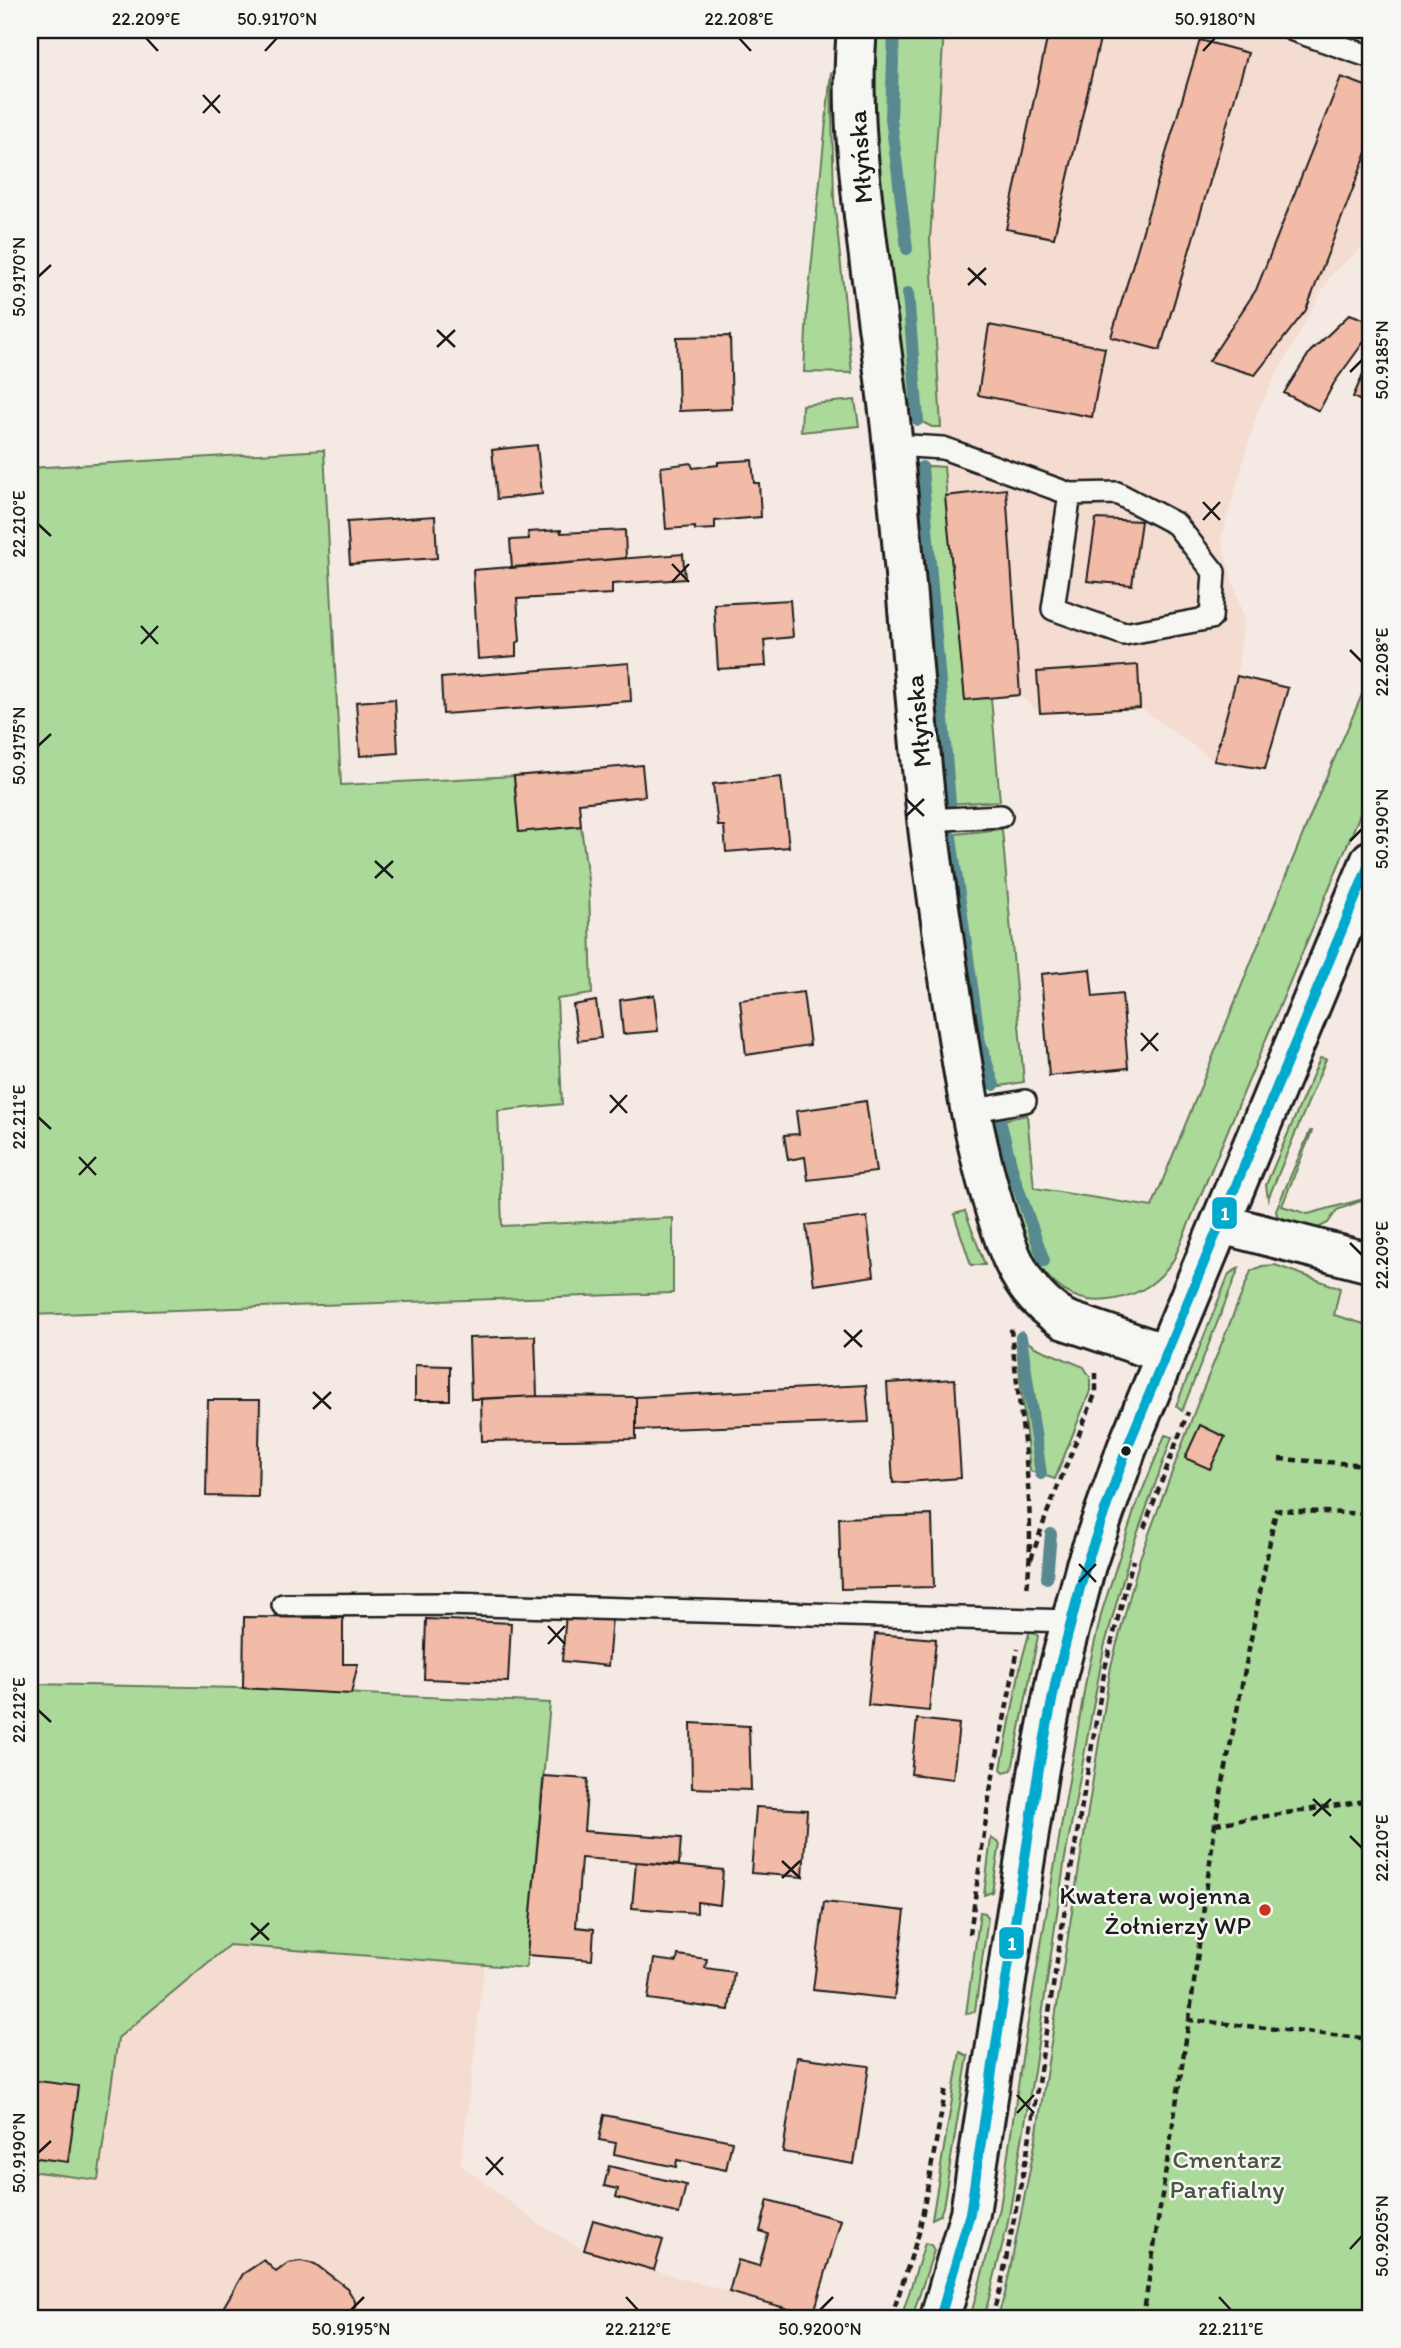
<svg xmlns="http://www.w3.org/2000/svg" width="1401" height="2348" viewBox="0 0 1401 2348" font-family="Itim,sans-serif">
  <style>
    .built { fill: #f4dcd1 }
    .green { fill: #abd999; stroke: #647a5a; stroke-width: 2 }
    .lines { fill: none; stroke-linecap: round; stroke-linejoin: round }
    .stream { stroke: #598890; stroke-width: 12 }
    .building { fill: #f2bba7; stroke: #1c1c1c; stroke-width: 2 }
    .lane-casing { stroke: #1c1c1c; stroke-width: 26 }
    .street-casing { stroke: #1c1c1c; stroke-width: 44 }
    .secondary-casing { stroke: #1c1c1c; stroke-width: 44 }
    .path { stroke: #1c1c1c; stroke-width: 4.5; stroke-dasharray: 7 5; stroke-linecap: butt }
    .lane { stroke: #f6f6f2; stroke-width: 21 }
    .street { stroke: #f6f6f2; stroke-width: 38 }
    .secondary { stroke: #f6f6f2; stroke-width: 38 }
    .bus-1-casing { stroke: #f6f6f2; stroke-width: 16 }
    .bus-1 { stroke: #00a9ce; stroke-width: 10 }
    .ticks { fill: none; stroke: #1c1c1c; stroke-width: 2.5 }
    .bus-dot { fill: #1c1c1c; stroke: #f6f6f2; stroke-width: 2.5 }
    .poi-dot { fill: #c8321e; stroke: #f6f6f2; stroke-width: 2.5 }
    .labels { text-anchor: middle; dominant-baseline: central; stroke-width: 5; stroke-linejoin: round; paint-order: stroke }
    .street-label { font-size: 26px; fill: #1c1c1c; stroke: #f6f6f2 }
    .poi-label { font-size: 26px; fill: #1c1c1c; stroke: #f6f6f2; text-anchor: end }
    .park-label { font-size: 26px; fill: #475542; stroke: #f6f6f2 }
    .line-badge { stroke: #f6f6f2; stroke-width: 2.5 }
    .badge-label { font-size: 19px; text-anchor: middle; font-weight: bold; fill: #fff }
    .neatline { fill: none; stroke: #1c1c1c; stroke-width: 2.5 }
    .ticks-label { font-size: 18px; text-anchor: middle; fill: #1c1c1c }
  </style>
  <rect width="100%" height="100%" fill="#f5eae3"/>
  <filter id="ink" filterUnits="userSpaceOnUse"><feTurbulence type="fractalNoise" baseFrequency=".0143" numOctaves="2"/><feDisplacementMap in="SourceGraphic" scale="14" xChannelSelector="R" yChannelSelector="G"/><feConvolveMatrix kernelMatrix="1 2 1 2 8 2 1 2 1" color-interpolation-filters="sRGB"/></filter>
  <g filter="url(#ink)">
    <path class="built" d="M944,30H1371V239L1330,276L1258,410L1221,540L1244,619L1237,676L1288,688L1265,769L1214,761L1140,708L1040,713L1019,695L965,700L945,496L930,240Z
      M229,1945L485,1963L461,2165L539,2224L584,2250L821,2318H732L714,2312L711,2318H30V2171L98,2179L118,2038Z"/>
    <path class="green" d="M875,30H944L930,240L941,427H932L918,420L905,394L889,251L877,171L874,101L873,38Z
      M831,72L834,198L852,373L804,372L807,310Z
      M855,400L859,426L801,432L802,405Z
      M324,450L341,785L514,776L519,832L581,826L589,888L592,994L557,999L562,1104L498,1111L502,1226L673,1218V1293L30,1315V468Z
      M931,466L944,467L965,699L991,698L1000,801L945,804L931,632L914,490L922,467Z
      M1371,674V788L1174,1259C1159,1282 1141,1294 1115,1299C1025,1318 1007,1182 991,1122L1027,1115L1034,1188L1152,1207L1322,787Z
      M1002,829L1024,1082L989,1088L978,1051L946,835Z
      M1320,1058L1326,1059L1268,1199L1266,1185Z
      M1310,1131H1312L1282,1206L1308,1214L1371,1197L1337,1210L1328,1223L1314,1230L1277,1216L1276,1210Z
      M965,1211L985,1265H971L954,1214Z
      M1275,1265L1340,1288L1334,1315L1371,1326V2318H997L1005,2294L1035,2144L1111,1666L1140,1558L1201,1394L1251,1271L1262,1266Z
      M1239,1268L1182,1411L1176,1406L1229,1274Z
      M1021,1337L1035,1347L1084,1367L1090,1377V1391L1055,1479L1030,1471L1016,1338Z
      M1165,1435L1172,1437L1130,1554L1104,1648L1065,1858L1034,2071L1007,2227L984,2318H970L1000,2208L1024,2045L1086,1680L1102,1611L1134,1511Z
      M1030,1630L1038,1636L1012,1770L1004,1772L1001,1769L1021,1663Z
      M30,1684L243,1688L550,1703L526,1968L229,1945L118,2038L98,2180L30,2171Z
      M991,1838L1000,1844L992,1892L984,1895Z
      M980,1912L985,1913L988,1917L975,2011L966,2014Z
      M960,2052L968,2056L943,2207L940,2215L932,2219Z
      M925,2243L931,2245L934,2250L912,2318H901Z"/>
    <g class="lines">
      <path class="stream" d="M894,30L891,118L907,249
        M908,293L918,420
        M922,467L950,803
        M951,837L980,1043L994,1085
        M1000,1120L1014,1176L1044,1261
        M1021,1337L1041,1474
        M1047,1578L1051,1534"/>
    </g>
    <path class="building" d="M1049,30H1102L1054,238L1006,229Z
      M1200,40L1248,53L1160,350L1111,337Z
      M1341,77L1371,88V142L1306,310L1255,375L1209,361L1256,290Z
      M1350,314L1371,322V332L1334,383L1319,411L1284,393L1310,352Z
      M989,325L1105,348L1092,417L978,395Z
      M730,336L732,409L679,411L677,337Z
      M1365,370L1371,373V406L1353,397Z
      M537,445L542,494L497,499L492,450Z
      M752,460L754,483H759L761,517L715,521V529L695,530V527L666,529L661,467L691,463L693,468L718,465V462Z
      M1006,489L1020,695L965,700L945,496Z
      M435,516L437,558L350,564L347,522Z
      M1096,519L1141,521L1132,585L1087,581Z
      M561,530V533L625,530L626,558L512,568L510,540L529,539L528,532Z
      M683,554L685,579L612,584V594L517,599L520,641L516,643V656L478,659L473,570Z
      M790,600L793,637L764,640L766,666L718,669L714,604Z
      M629,663L631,701L443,714L441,678Z
      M1138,665L1140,708L1040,713L1037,672Z
      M1237,676L1288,688L1265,769L1214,761Z
      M395,699L398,753L360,756L356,702Z
      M642,765L645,796L579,803L581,826L519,832L514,776Z
      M781,777L789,847L726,852L724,826H718L713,784Z
      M1090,969L1093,997L1122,994L1128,1068L1049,1076L1041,974Z
      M803,992L810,1045L746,1055L740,1000Z
      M654,995L658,1031L623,1034L620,1000Z
      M596,1001L601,1038L578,1041L573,1005Z
      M866,1101L876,1172L808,1180L805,1157L788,1160L784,1135L799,1134L796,1111Z
      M867,1217L874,1276L814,1285L806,1225Z
      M535,1336L537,1396L471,1399L469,1338Z
      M415,1365L450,1366V1400H415Z
      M955,1379L961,1478L893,1483L887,1383Z
      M866,1385L869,1422L636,1430V1397Z
      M537,1396L636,1397V1439L482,1441L481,1399Z
      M208,1400H260L258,1497L206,1496Z
      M1200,1425L1225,1437L1210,1469L1185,1458Z
      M932,1515L934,1587L841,1589L839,1518Z
      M566,1613L612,1617L608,1666L562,1661Z
      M244,1617L343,1618V1664H358L351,1694L243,1688Z
      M426,1619L511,1623L508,1682L424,1679Z
      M875,1634L936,1639L929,1711L868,1705Z
      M917,1719L959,1724L953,1779L911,1774Z
      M691,1723L749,1726L751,1790L692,1788Z
      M544,1776L588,1779L584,1831L681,1838L679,1865L581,1858L576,1927L594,1929L592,1960L527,1955Z
      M756,1807L807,1810L803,1877L751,1873Z
      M636,1862L723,1870L720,1905L697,1902V1913L632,1908Z
      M824,1902L905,1911L894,1999L813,1990Z
      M678,1955L707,1959L705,1968L734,1972L729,2010L648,1999L654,1959L677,1962Z
      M797,2057L869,2066L854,2164L783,2152Z
      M30,2080L78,2086L68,2162L30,2157Z
      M604,2115L732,2141L726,2170L677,2160L676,2167L614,2154L616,2143L599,2140Z
      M609,2166L686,2185L679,2214L616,2197L618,2189L604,2186Z
      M768,2200L841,2220L813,2316L729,2292L738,2260L759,2266L768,2234L760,2231Z
      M593,2220L663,2240L654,2270L584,2250Z
      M264,2260L276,2272L288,2263L301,2261L315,2264L347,2288L355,2301V2318H217L243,2274Z"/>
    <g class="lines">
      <g class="lane-casing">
        <path id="lane" d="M1293,30L1371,57
          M893,445L943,448L1070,494L1053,609L1124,634L1211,618L1214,572L1176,524L1117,493L1070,494
          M927,820L1001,816
          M970,1111L1025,1101
          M283,1605L445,1604L1071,1621"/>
      </g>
      <g class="street-casing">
        <path id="street" d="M857,30C851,91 857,154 864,216C873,293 885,370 893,447C906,570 914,695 927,818C932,864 940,911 946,957C960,1053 973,1151 1006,1243C1018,1276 1034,1302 1065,1320L1166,1354
          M1221,1224L1371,1263"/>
      </g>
      <g class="secondary-casing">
        <path id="secondary" d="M940,2318L970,2213L1039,1768L1056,1680L1086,1565L1127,1448L1371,860"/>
      </g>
      <path class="path" d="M1011,1329C1019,1413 1037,1505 1027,1589
        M1279,1459L1371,1465
        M1144,1528L1188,1412
        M1031,1559L1047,1513L1096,1392V1373
        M1215,1824L1371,1800
        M970,1934L990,1791L1018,1649
        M1189,2020L1215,1824L1276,1510L1371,1514
        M891,2318L919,2233L946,2088
        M991,2318L1000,2290L1028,2148L1071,1870L1105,1668L1133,1560
        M1143,2318L1189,2020L1371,2039"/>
      <use href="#lane" class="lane"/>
      <use href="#street" class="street"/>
      <use href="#secondary" class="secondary"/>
      <g class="bus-1-casing">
        <path id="bus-1" d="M940,2318L970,2213L1039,1768L1056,1680L1086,1565L1127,1448L1371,860"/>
      </g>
      <use href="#bus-1" class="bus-1"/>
    </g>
  </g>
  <path class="ticks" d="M146,38L158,51M739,38L751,51M265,51L277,38M1203,51L1215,38M203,95L220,113M203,113L220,95M968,268L986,285M38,277L51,265M968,285L986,268M437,330L455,347M437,347L455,330M1350,372L1362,360M1203,502L1220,520M1203,520L1220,502M38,524L51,536M672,564L689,582M672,582L689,564M141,626L158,644M141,644L158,626M1350,650L1362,662M38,746L51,734M906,799L924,816M906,816L924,799M1350,841L1362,829M375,861L393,878M375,878L393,861M1141,1033L1158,1051M1141,1051L1158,1033M610,1095L627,1113M610,1113L627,1095M38,1117L51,1129M79,1157L96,1175M79,1175L96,1157M1350,1243L1362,1255M844,1330L862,1347M844,1347L862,1330M313,1392L331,1409M313,1409L331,1392M1079,1564L1096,1582M1079,1582L1096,1564M548,1626L565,1644M548,1644L565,1626M38,1710L51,1722M1313,1799L1331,1816M1313,1816L1331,1799M1350,1836L1362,1848M782,1861L800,1878M782,1878L800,1861M251,1923L269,1940M251,1940L269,1923M1017,2095L1034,2113M1017,2113L1034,2095M38,2153L51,2141M486,2157L503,2175M486,2175L503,2157M1350,2249L1362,2236M626,2297L638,2310M1219,2297L1231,2310M351,2310L364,2297M820,2310L833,2297"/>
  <circle class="bus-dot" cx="1126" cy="1451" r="6"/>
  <circle class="poi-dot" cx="1265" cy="1910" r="7"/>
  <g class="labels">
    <g class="street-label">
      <text transform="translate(860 157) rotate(-94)">Młyńska</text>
      <text transform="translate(918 721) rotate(-95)">Młyńska</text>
    </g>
    <g class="poi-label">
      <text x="1251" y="1895">Kwatera wojenna<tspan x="1251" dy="30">Żołnierzy WP</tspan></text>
    </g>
    <g class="park-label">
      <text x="1227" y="2159">Cmentarz<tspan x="1227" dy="30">Parafialny</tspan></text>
    </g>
  </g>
  <g class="line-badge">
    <rect x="1211" y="1196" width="27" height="34" rx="7" fill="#00a9ce"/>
    <rect x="998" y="1926" width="27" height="34" rx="7" fill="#00a9ce"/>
  </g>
  <g class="badge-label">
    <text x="1225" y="1220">1</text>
    <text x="1012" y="1950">1</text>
  </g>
  <rect width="1401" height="2348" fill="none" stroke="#f6f6f2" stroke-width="77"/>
  <rect x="38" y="38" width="1324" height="2272" class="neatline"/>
  <g class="ticks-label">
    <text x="146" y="25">22.209°E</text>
    <text x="277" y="25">50.9170°N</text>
    <text x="739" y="25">22.208°E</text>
    <text x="1215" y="25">50.9180°N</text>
    <text transform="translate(19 277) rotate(-90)" y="6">50.9170°N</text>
    <text transform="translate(1382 360) rotate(-90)" y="6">50.9185°N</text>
    <text transform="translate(19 524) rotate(-90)" y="6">22.210°E</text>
    <text transform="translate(1382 662) rotate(-90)" y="6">22.208°E</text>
    <text transform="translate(19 746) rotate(-90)" y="6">50.9175°N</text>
    <text transform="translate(1382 829) rotate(-90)" y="6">50.9190°N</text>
    <text transform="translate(19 1117) rotate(-90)" y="6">22.211°E</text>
    <text transform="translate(1382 1255) rotate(-90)" y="6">22.209°E</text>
    <text transform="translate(19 1710) rotate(-90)" y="6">22.212°E</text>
    <text transform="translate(1382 1848) rotate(-90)" y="6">22.210°E</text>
    <text transform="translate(19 2153) rotate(-90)" y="6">50.9190°N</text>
    <text transform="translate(1382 2236) rotate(-90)" y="6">50.9205°N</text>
    <text x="351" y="2335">50.9195°N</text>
    <text x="638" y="2335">22.212°E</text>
    <text x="820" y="2335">50.9200°N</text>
    <text x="1231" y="2335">22.211°E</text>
  </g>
</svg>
